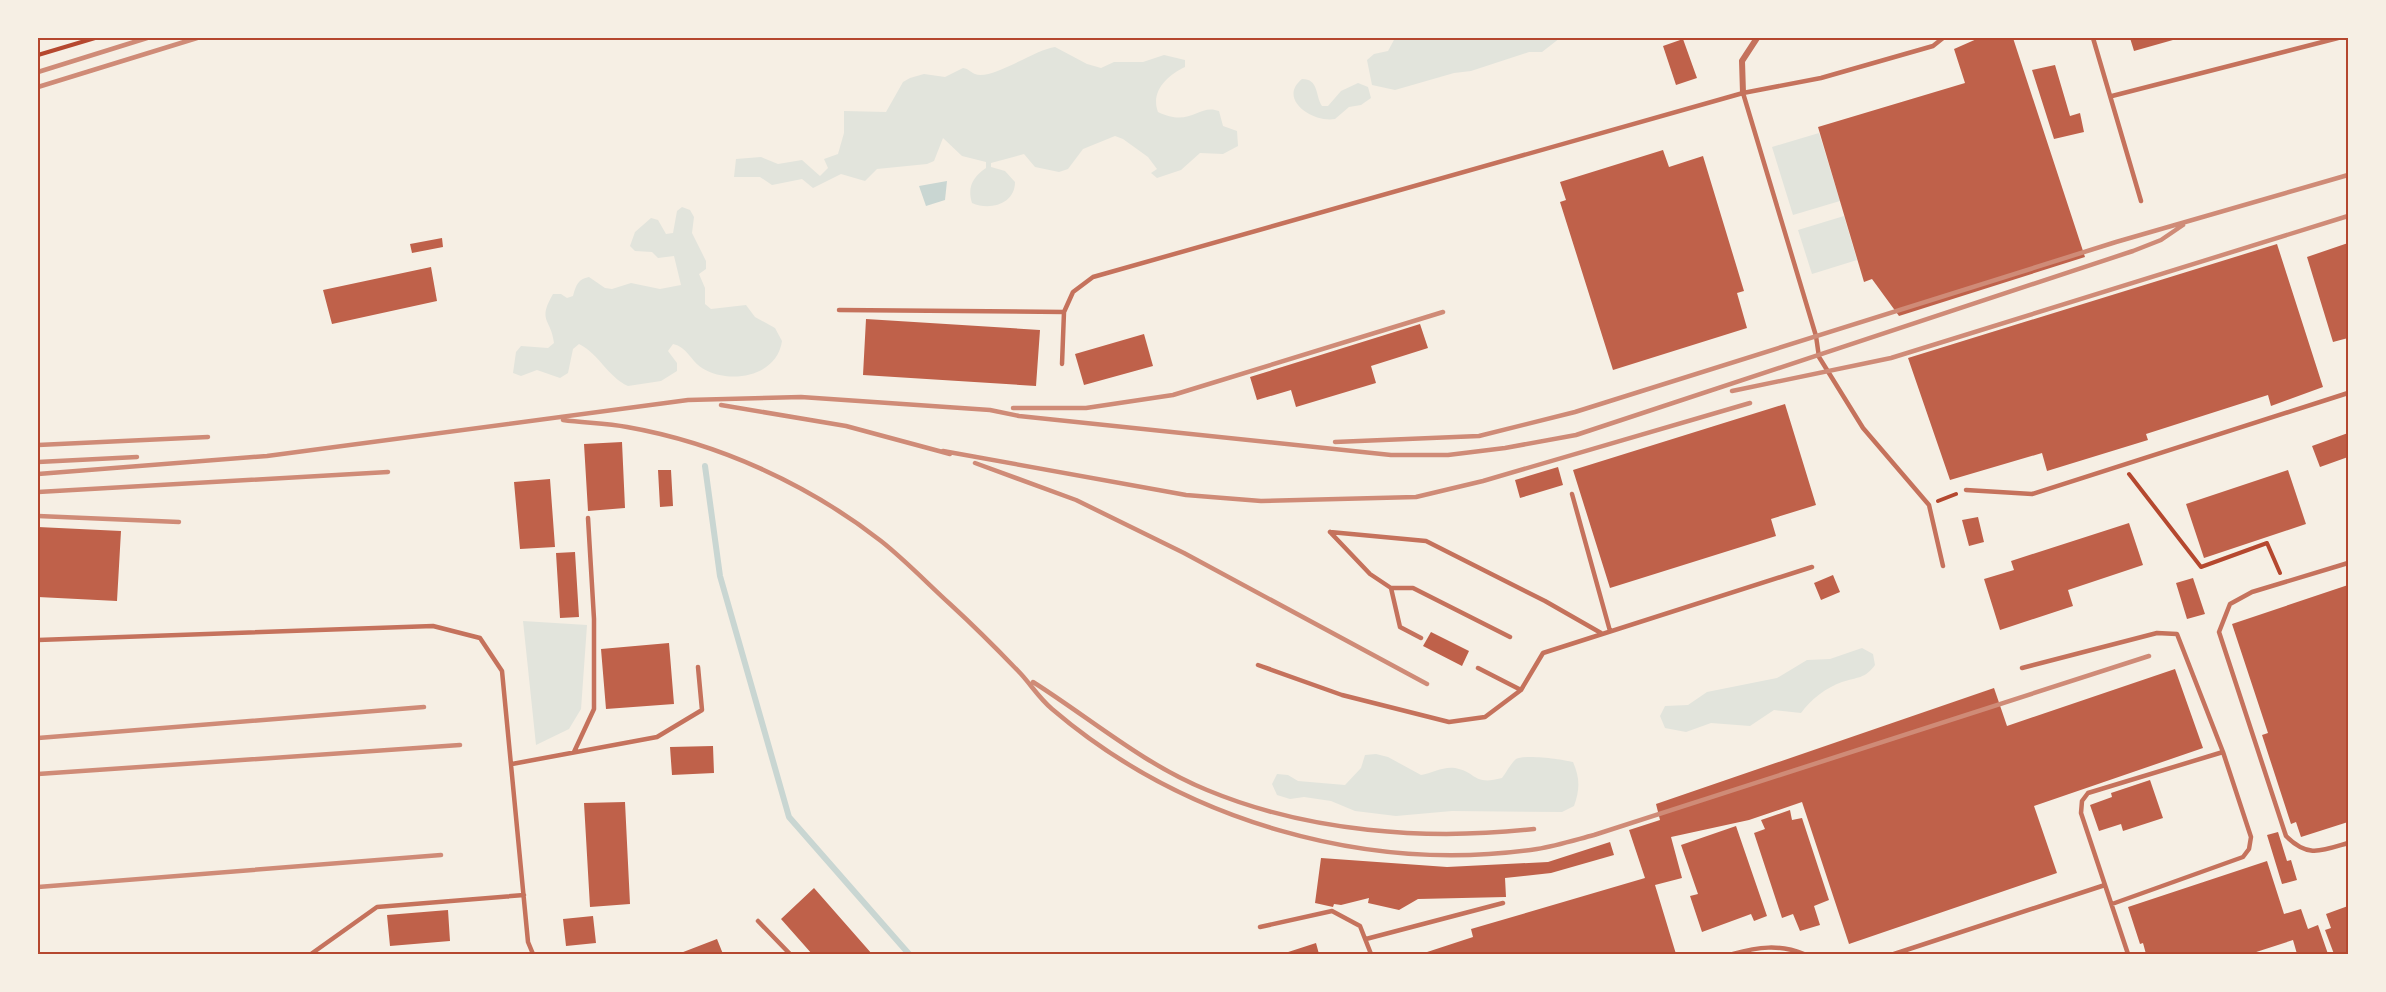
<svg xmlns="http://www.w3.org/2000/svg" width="2386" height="992" viewBox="0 0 2386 992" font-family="Helvetica,sans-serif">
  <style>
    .green { fill: #e2e4dc }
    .water { fill: #c9d6d2 }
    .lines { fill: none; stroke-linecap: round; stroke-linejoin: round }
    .stream { stroke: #c9d6d2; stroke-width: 6 }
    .building { fill: #bf614a }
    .path { stroke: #b5482f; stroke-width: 4 }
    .service { stroke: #c5725c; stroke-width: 4.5 }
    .minor { stroke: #c5725c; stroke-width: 6 }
    .rail { stroke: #cf8b77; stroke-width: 4.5 }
    .neatline { fill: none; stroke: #b5482f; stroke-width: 2 }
  </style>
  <rect width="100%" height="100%" fill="#f6efe4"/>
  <path class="green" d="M1395,38H1560L1542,52H1529L1471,71L1454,73L1395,90L1372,85L1367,60L1374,54L1388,51Z
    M1055,47L1087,64L1101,68L1114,62H1143L1164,55L1185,60V67C1168,75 1150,91 1158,112C1191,128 1199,103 1219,111L1223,126L1237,131L1238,146L1223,154L1200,153L1181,170L1157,178L1151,173L1157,169L1148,157L1123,139L1115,136L1083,149L1068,169L1059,172L1035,167L1024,154L991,163V167L1005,171L1015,182C1015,204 990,211 972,203C967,187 973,177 986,168V162L962,156L943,138L934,161L927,164L877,169L865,181L841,174L813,188L802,179L772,185L760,177H734L736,159L761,157L778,164L802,160L820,176L828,168L824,159L838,154L844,133V111L886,112L903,82L910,78L924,74L945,77L963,68C969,69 970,72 975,74C991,81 1036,49 1055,47Z
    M1302,79C1319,79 1315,95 1322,106H1328L1341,91L1358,83L1368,87L1371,98L1361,105L1349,107L1335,119C1313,123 1277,99 1302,79Z
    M1819,133L1840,201L1793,215L1772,147Z
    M682,207L690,210L694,217L692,233L706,261V269L699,274L705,288V304L711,309L746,305L755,317L775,328L782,341C777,377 729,385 702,368C691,361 687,347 673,344L668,351L677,363V371L661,381L628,386C608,377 599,354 579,344L573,349L568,373L560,378L537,370L521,376L513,373L516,352L521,346L548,348L554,343C551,318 537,322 553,294H561L567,298L573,296C576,285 578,279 589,277L605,288L612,289L631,283L660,289L681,285L674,256L658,258L652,252L635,251L630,246L635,232L651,218L658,220L666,234L673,233L677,211Z
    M1844,216L1857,260L1812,274L1798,230Z
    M523,621L587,625L581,709L569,729L536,745Z
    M1862,648L1873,654L1875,665C1865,679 1857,677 1842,682C1827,687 1810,700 1801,713L1774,710L1750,726L1711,723L1686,732L1665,728L1660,716L1665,706L1688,705L1707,692L1777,678L1807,660L1830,659Z
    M1376,754L1388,757L1421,775C1432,773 1444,766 1455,768C1477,772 1473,786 1502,778C1506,773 1511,763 1516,759C1525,754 1562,759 1573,762C1580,778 1580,789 1574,806L1562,812L1452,811L1396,816L1355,811L1331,801L1304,797L1290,799L1277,795L1272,784L1277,774L1288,775L1298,781L1345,785L1361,768L1365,755Z"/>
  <path class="water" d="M947,181L945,200L926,206L919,186Z"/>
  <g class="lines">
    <path class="stream" d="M705,466L720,576L789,817L909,954"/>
  </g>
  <path class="building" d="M1979,38H2013L2085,257L1899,316L1872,279L1864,282L1818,127L1965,83L1954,49Z
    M2130,38H2180L2134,51Z
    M1683,39L1697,78L1676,85L1663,46Z
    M2055,65L2070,116L2080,113L2084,132L2054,139L2032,70Z
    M1663,150L1669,167L1703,156L1744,291L1737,293L1747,328L1613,370L1560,202L1566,200L1560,182Z
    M442,238L443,247L412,253L410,244Z
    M2348,243V338L2333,342L2307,257Z
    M2277,244L2323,387L2271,406L2268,395L2146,434L2148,440L2047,471L2042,453L1950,480L1908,358Z
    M431,267L437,301L332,324L323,290Z
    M866,319L1040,330L1036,386L863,375Z
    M1420,324L1428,348L1371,366L1376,383L1296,407L1291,390L1257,400L1250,377Z
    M1144,334L1153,366L1084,385L1075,354Z
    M1785,404L1816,505L1771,519L1776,536L1610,588L1573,470Z
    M2348,433V457L2320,467L2312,446Z
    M622,442L625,508L588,511L584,444Z
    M1558,467L1563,485L1520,498L1515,480Z
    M658,470H671L673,506L660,507Z
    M2288,470L2306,524L2204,558L2186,504Z
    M550,479L555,547L520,549L514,482Z
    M1978,517L1984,542L1969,546L1962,520Z
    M2129,523L2143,565L2068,590L2073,606L2000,630L1984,579L2014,570L2011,561Z
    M38,527L121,531L117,601L38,597Z
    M575,552L579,617L560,618L556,553Z
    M1833,575L1840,592L1821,600L1814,583Z
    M2193,578L2205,614L2187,619L2176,583Z
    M2348,585V822L2301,837L2296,822L2291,824L2262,735L2268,733L2232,624Z
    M1431,632L1469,651L1462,666L1423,646Z
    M669,643L674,704L606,709L601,649Z
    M2175,669L2203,748L2034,806L2057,873L1849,944L1802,802L1749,820L1671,837L1682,878L1655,885L1676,954H1421L1473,937L1471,929L1645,878L1629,830L1660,820L1656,804L1994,688L2007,726Z
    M713,746L714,773L672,775L670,747Z
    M2150,780L2163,818L2123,831L2121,824L2099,831L2090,805L2112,797L2111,793Z
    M625,802L630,904L590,907L584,803Z
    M1790,810L1792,820L1802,818L1829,900L1814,906L1820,925L1800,931L1793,914L1782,918L1754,833L1765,829L1761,820Z
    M1736,826L1767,916L1754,921L1751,914L1702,932L1690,896L1698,894L1681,845Z
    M2278,832L2287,861L2291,860L2297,880L2282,884L2267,835Z
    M1610,842L1614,855L1551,873L1505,878L1506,897L1418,899L1399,910L1368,903L1369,898L1341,905L1334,904L1333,907L1315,903L1321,858L1447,867L1548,862Z
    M2267,861L2284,914L2301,909L2308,929L2318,925L2328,954H2297L2293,940L2250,954H2146L2143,943L2140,944L2128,907Z
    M814,888L872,954H812L781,919Z
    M2348,906V954H2334L2325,930L2331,928L2326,914Z
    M448,910L450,941L390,946L387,915Z
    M593,916L596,943L566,946L563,919Z
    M717,939L723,954H678Z
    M1316,943L1319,954H1282Z"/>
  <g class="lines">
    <path class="path" d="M38,55L95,38
      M2129,474L2201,567L2267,543L2280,573
      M1938,501L1956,494"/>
    <path class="service" d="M2093,38L2141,201
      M1743,93L1816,336L1819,357L1863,428L1929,505L1943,566
      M2112,96L2338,38
      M839,310L1064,312
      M1062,364L1064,312L1073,292L1093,277L1743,93L1821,78L1933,46L1943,38
      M1966,490L2032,494L2348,393
      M1572,494L1610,631
      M1330,532L1426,541L1545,601L1601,633
      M1330,532L1370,574L1391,588L1400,627L1421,638
      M2348,563L2252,592L2230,604L2219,632L2286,836C2308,858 2321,851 2348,843
      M1391,588H1413L1510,637
      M38,640L433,626L480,638L502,671L528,942L533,954
      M1258,665L1342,695L1449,722L1485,717L1521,690L1543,653L1812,567
      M1478,668L1521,690
      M2022,668L2157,633L2177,634L2223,752L2251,837L2249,849L2243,857L2112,904
      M574,752L594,709V619L588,518
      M512,764L657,737L702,710L698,667
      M758,921L790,954
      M1260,927L1332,911L1360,926L1371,954
      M1366,939L1503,903
      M311,954L377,907L524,895
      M1733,954C1758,947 1779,944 1804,954
      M1894,954L2105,885
      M2128,954L2081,813L2082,801L2088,793L2223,752"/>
    <path class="minor" d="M1743,93L1742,61L1757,38"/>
    <path class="rail" d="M38,72L147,38
      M38,87L197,38
      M1732,391L1891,358L2348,216
      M721,405L846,426L950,454
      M1013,408H1086L1173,395L1443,312
      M563,420C584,423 606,423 627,427C718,443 808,484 881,541C905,560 927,583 950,604C974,626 998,650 1021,674C1031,685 1040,699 1052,709C1183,821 1366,874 1537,849C1556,846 1575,840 1594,835L2149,656
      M1335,442L1479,436L1575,412L2116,242L2348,175
      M38,445L208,437
      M943,451L1186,495L1261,501L1416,497L1483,481L1750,403
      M38,462L137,457
      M975,463L1076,500L1184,553L1427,684
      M38,474L267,456L688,400L801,397L990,410L1019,416L1391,455H1448L1505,448L1576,435L2133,251L2161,240L2183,225
      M38,492L388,472
      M38,516L179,522
      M1033,682C1090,718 1143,764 1207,790C1308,832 1426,841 1534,829
      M38,738L424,707
      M38,774L460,745
      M38,887L441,855"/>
  </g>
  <rect width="2386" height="992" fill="none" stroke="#f6efe4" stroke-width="78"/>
  <rect x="39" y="39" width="2308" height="914" class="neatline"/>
</svg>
